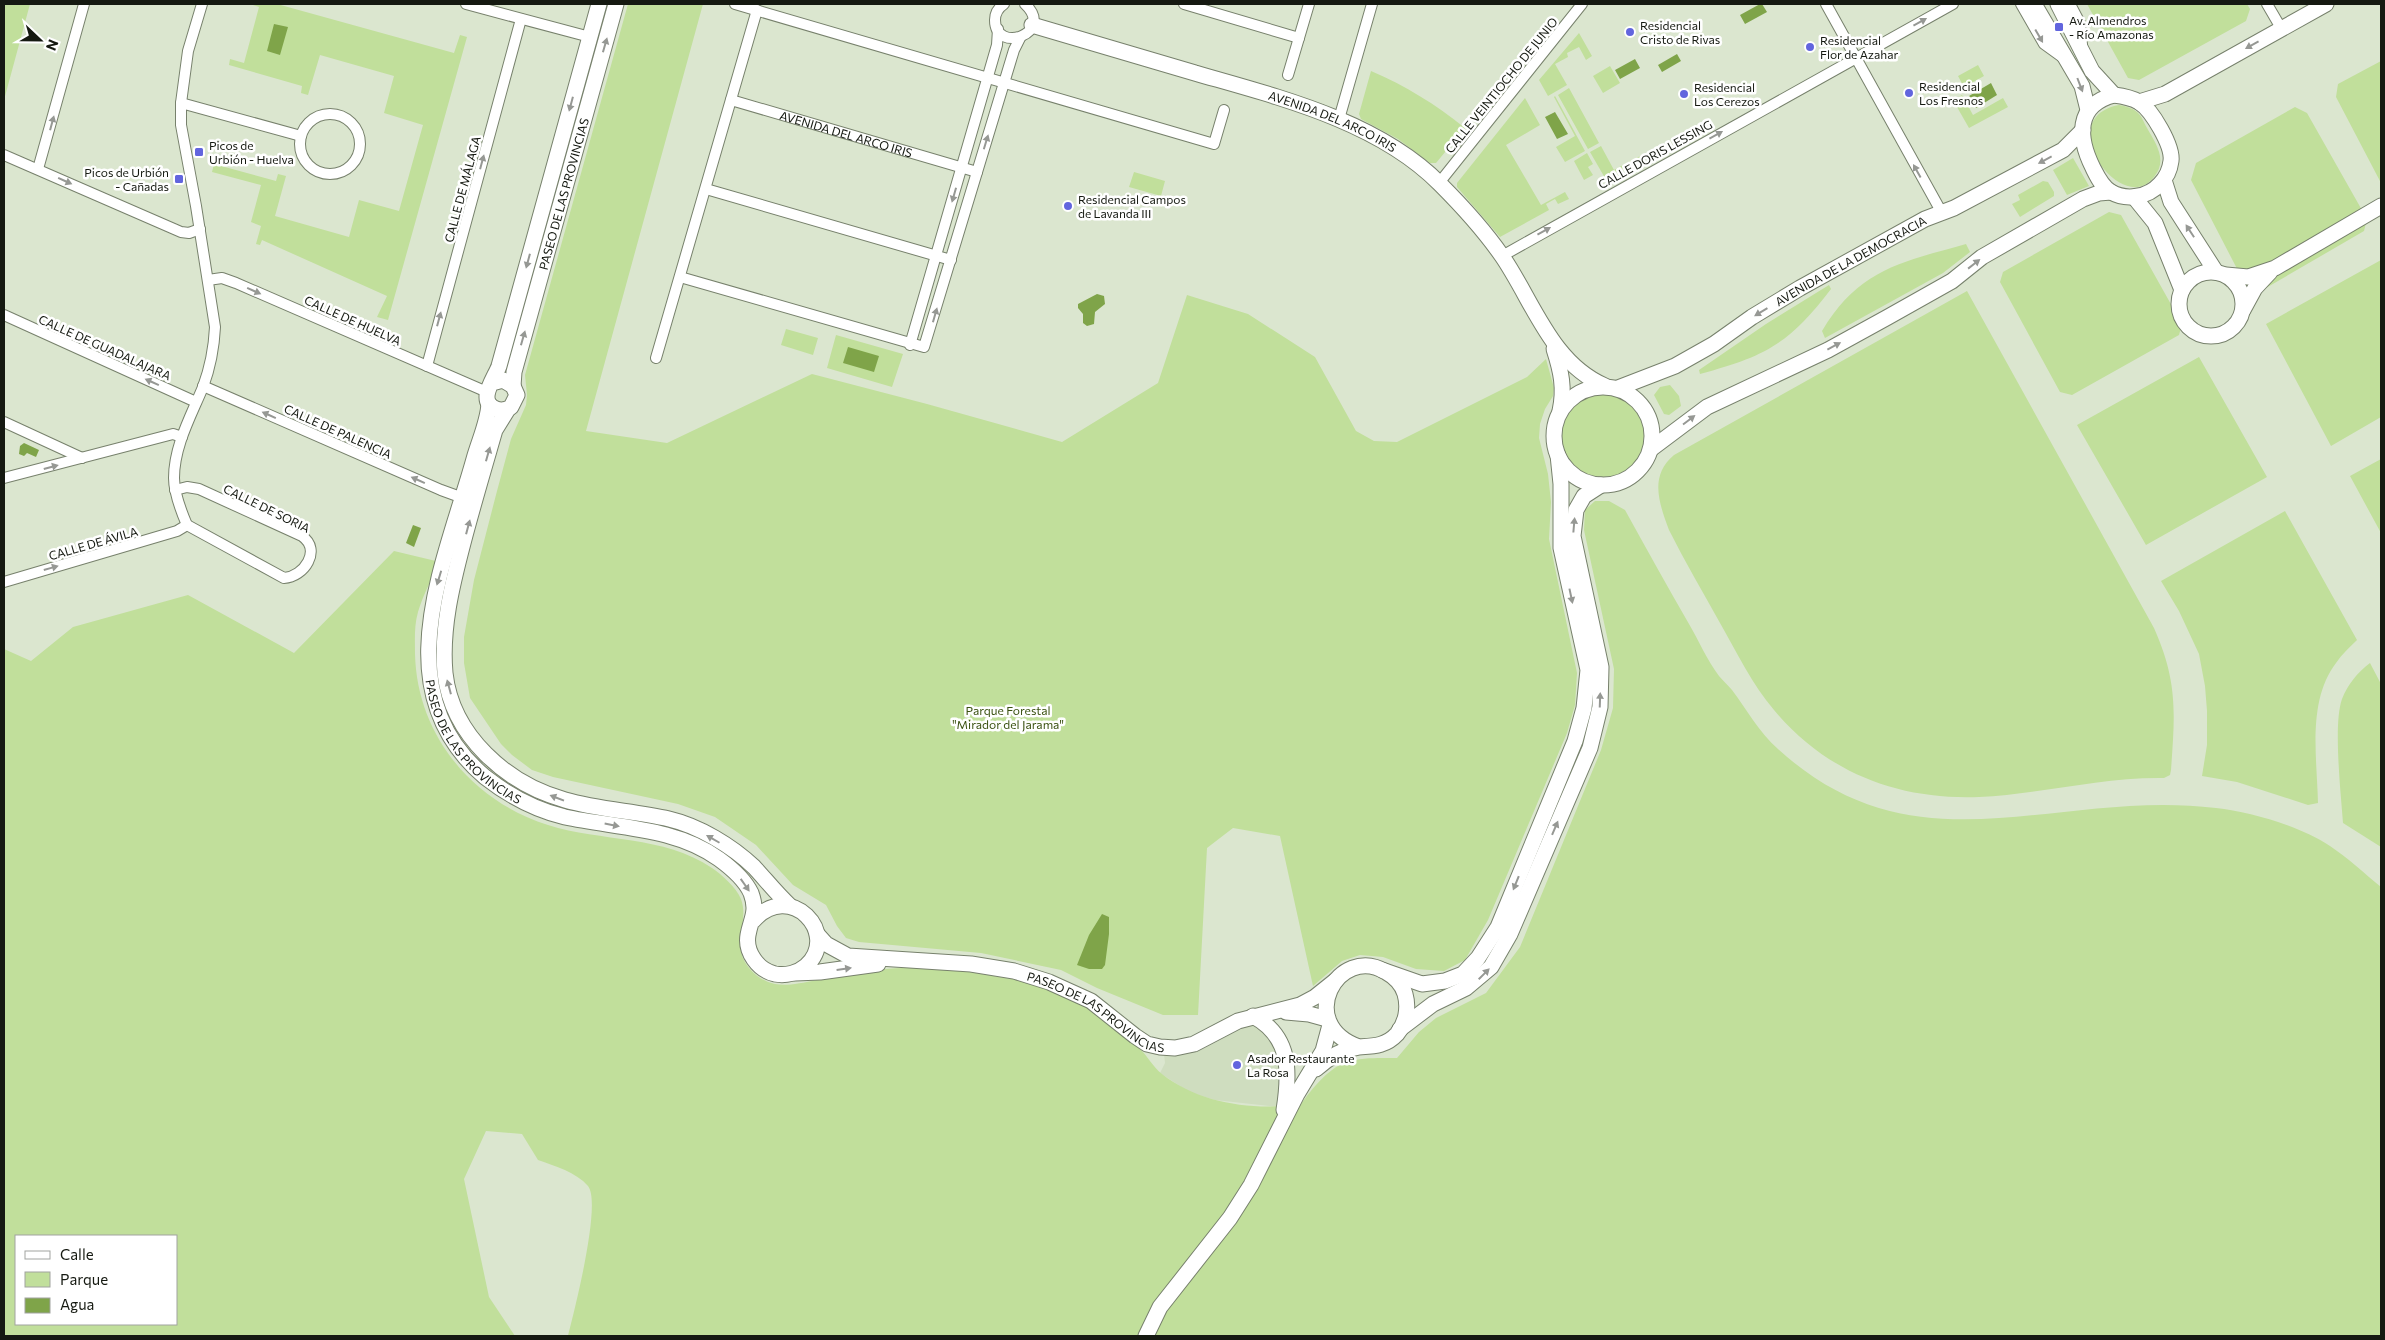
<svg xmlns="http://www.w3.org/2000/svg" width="2385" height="1340" viewBox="0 0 2385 1340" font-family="Commissioner,sans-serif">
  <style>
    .built { fill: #cfddbf }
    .green { fill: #c1df9b; fill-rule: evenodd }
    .water { fill: #7fa449 }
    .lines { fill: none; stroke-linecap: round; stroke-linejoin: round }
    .street-casing { stroke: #77816c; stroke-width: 12 }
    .secondary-casing { stroke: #77816c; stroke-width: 17 }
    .street { stroke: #fff; stroke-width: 10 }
    .secondary { stroke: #fff; stroke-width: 15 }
    .oneway { fill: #969894 }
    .poi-dot { fill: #6265de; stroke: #fff; stroke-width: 2 }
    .labels { text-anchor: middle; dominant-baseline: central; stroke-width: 5; stroke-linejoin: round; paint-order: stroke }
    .poi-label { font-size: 12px; fill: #151911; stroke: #fff; text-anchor: start }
    .street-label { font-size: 12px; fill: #151911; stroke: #fff }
    .park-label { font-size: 12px; fill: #3a5110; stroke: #fff }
  </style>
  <rect width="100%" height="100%" fill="#dbe6cf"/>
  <path class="built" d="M1251,1023L1273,1040L1280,1057L1283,1081L1279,1107L1215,1100L1189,1092L1160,1073L1165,1063L1164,1054H1187L1205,1048Z"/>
  <path class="green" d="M4,4H30L4,100Z
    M250,4H277L454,53L460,35L467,37L388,320L377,317L387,296L262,240L260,245L256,244L261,226L251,222L261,185L212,172L214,164L276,181L278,174L286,176L275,216L349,237L359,200L399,211L423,125L384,113L394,76L320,55L308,95L301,93L302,86L229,65L230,59L244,63L259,7Z
    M628,4H703L586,431L667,443L812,374L927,404L1062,442L1158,383L1187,295L1248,314L1315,357L1356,431L1374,441L1397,442L1527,377L1546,359L1554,388L1553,396L1545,409L1540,424L1539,438L1548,474L1551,502L1549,539L1577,673L1575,705L1567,733L1488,920L1465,960L1444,971L1416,969L1383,957L1360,955L1342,961L1313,986L1280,836L1233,828L1207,848L1198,1015H1163L1097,988L1061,970L981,953L859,942L846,938L837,926L826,905L793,885L756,845L715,817L678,804L553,777L532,770L512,755L501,744L470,698L464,663V637L474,580L497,491L511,439L526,405L527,395L525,375Z
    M2087,4H2247L2250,9L2246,21L2139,80L2128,78Z
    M1579,33L1592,56L1586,60L1579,47L1567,53L1568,57L1555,64L1567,85L1548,96L1539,80Z
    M2381,61V183L2336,97L2338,84Z
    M1978,65L1984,76L1964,87L1958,76Z
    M1610,66L1620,83L1603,93L1593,76Z
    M1371,71C1406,86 1435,104 1465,128L1436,163H1430L1398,139L1361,119L1359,114Z
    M1569,88L1599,143L1588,149L1558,95Z
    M1962,95L1973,115L2003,98L2008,107L1969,128L1953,100Z
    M1555,96L1585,151L1565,162L1556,147L1575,136L1554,97Z
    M1525,98L1540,125L1506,145L1541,205L1565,192L1569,199L1558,204L1555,199L1546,204L1549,210L1500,237L1457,187V183Z
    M2119,105C2126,106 2132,108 2137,112C2142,116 2144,123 2147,128C2156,144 2168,160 2154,177C2122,219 2050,118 2119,105Z
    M2295,107L2307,113L2367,219L2364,231L2259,292L2247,288L2191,180L2196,163Z
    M1601,146L1614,170L1638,157L1650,154L1605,178L1590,152Z
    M1587,153L1593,164L1588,167L1593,175L1584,180L1574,161Z
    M2073,158L2089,186L2067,195L2053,170Z
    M1134,172L1165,181L1161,196L1129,187Z
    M2043,181L2048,182L2054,192V196L2020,217L2012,204L2020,200L2018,195Z
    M2109,212L2121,215L2182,324L2179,335L2072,395L2060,392L2000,282L2003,272Z
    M1966,244L1970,252L1943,273L1825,338L1822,331C1859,269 1902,262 1966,244Z
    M2381,260V417L2331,446L2266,324Z
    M1829,285L1831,289C1789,344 1766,356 1700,374L1699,370L1766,324Z
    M1967,291L2154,628C2178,682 2175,713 2171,770L2170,775L2164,778C2102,777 2041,794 1979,797C1898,800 1827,773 1774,710C1752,684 1737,653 1720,623C1703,592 1685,562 1669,530C1659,503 1649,476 1674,455Z
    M786,329L818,338L813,355L781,345Z
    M836,335L903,354L892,387L827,368Z
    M2199,357L2267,477L2146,545L2077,425Z
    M1670,385L1679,396L1681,406L1669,415L1664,414L1654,395L1660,387Z
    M1562 436a41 41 0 1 1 82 0a41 41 0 1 1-82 0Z
    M2381,459V533L2350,476Z
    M1595,501H1609L1625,510C1646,548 1667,586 1689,624C1699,641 1707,660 1719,676C1723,681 1728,685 1732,690C1747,710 1759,732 1778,749C1917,876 2056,788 2216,808C2251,812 2300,826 2330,846C2348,858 2364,873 2381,887V1336H568C574,1312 602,1203 588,1186C576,1172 555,1166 538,1160L522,1134L486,1131L464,1179L489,1297L515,1336H4V649L31,661L73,627L188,595L294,653L394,551L440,562C432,578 423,595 418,612C414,626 415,640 415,654C417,735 472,801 548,825C601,842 664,835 712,868C722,875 736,887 741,899C750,923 729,945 750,969C757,977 765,982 775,984C793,988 828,976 848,974C865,972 884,968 902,968C935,967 967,971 999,977C1011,979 1023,980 1035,984C1074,996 1109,1018 1138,1047C1147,1055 1153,1067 1162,1074C1200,1104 1255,1111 1301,1104C1312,1089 1328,1068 1347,1062C1362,1057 1381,1058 1397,1058L1419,1032L1436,1018L1486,993L1520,947L1601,750L1613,708L1614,669L1584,530L1585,510ZM16,1236H176V1324H16Z
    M2285,511L2357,640C2350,647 2342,654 2336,663C2307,701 2317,758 2318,803L2308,805L2237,782L2202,776L2207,745V711L2205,686L2199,654L2179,611L2161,581Z
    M2370,663L2381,684V847L2343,823C2341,794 2333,724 2342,699C2348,684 2357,673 2370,663Z"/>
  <path class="water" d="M1760,4H1762L1767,12L1745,24L1740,15Z
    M274,24L288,27L280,55L267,51Z
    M1677,54L1681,61L1662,72L1658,65Z
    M1635,59L1640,68L1620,79L1615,70Z
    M1991,83L1997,95L1976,108L1969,96Z
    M1555,112L1568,134L1557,139L1545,117Z
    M1097,294L1104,296L1105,304L1095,312L1094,324L1087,326L1083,323V314L1078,308V304Z
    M848,347L879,356L874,372L843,363Z
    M24,443L39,450L36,457L27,453L24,456L19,454L20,446Z
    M413,525L421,528L414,547L406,543Z
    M1102,914L1109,917V934L1105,965L1102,969H1089L1077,965L1089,935Z"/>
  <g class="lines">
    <g class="street-casing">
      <g id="street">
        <path d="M466,4L590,37"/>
        <path d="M735,4L1214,144L1224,110"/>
        <path d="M1004,4C998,8 995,13 995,20C995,55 1056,33 1025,4"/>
        <path d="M1184,4L1299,38"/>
        <path d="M1826,4L1942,213"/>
        <path d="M2021,4L2044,44L2062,57"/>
        <path d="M2070,4L2080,23L2082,45"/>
        <path d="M2267,4L2281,28"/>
        <path d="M1288,75L1309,4"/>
        <path id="s1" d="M731,100L977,172"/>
        <path d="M181,103L301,136"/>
        <circle cx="330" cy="144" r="30"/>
        <path d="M1339,119L1372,4"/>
        <path d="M4,155L181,232L189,233L200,229"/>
        <path d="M38,169L84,4"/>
        <path d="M1439,183L1582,4"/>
        <path d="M706,189L951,260"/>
        <path d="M1502,256L1953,4"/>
        <path d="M680,277L924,347L1014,50L1020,38"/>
        <path d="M208,280L222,278L236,283L487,392"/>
        <path d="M4,315L196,402"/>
        <path d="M910,345L997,45L998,29"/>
        <path d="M656,358L757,10"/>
        <path d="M427,366L521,19"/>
        <path d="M203,386L441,490L463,498"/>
        <path d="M4,422L82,458"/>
        <path d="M4,478L173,434L182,437"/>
        <path d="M175,490L187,487L199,489L302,536C322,550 304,577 284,578L187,525"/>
        <path d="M187,525C181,511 174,493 174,478C174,446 191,416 203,387C210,368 214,348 215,327L196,206L181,125V103L188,51L202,4"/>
        <path d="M4,582L177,531L187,525"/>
      </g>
    </g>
    <g class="secondary-casing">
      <g id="secondary">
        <path d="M2034,4L2082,86L2088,110"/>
        <path d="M2058,4L2092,71L2114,95"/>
        <path id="s2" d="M1032,25C1087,41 1141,57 1195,73C1278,97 1378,121 1440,184C1462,206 1484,230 1502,256C1533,301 1551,363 1605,386"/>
        <path d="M2114,95C2122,96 2132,98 2139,102C2152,110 2173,146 2171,161C2170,169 2166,178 2160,184C2148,197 2127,201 2111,192C2102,187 2097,176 2093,168C2078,138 2075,105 2114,95Z"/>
        <path d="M2139,102L2165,94L2326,4"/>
        <path d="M2164,180L2171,202L2216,272"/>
        <path d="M2134,197L2155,223L2182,290"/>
        <circle cx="2211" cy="304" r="32"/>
        <path d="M2226,275L2248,277L2275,268L2381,206"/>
        <path d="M2243,310L2255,288L2270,272"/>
        <path d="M1554,349C1561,371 1565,388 1560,411"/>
        <path d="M492,383L503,380L513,386L517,395L511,407C506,410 501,411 496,409C476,401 495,378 499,366L599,4"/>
        <path id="s3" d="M513,386L514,372L616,4"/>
        <circle cx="1603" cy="436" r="49"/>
        <path id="s4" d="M1618,388L1675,366L1714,344L1752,317L1800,288L1925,219L1954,208L2063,150L2083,130"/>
        <path id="s5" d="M489,404C488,422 479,441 474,459C445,563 383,691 485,777C508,795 536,810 565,817C616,828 675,827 719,859C730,867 745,880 751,893C758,912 751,918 748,935C745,952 758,970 775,974C786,976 798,973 806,966C841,934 790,879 753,921"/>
        <path d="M508,409L495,430C484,468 473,505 463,543C452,585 441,629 445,673C452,736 507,784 565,800C599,810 635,811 669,819C699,826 732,846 754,867C766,880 777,894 790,906"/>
        <path d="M1651,449L1707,407L1828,350L1888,317L1952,281L1982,257L2083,199L2099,193L2111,192"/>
        <path id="s6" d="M817,934L826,944L848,956L971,964L1014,971L1049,982L1091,1001L1135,1036L1147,1044L1160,1047L1175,1048L1194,1044L1238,1021L1300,1005L1315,997L1335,981"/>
        <path d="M1382,970L1422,984L1445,981L1463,974L1478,958L1498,927L1575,741L1584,708L1588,670L1561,548V484L1558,455"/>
        <path d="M795,973L820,972L878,964"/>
        <path d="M1286,1012L1309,1014L1327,1019"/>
        <path d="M1253,1016C1291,1036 1290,1072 1284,1110"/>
        <path d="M1400,1029L1433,1004L1466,988L1491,967L1510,934L1590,748L1600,707L1601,667L1573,536L1576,510L1584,496L1601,485"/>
        <path d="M1316,1069C1328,1058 1342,1049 1359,1047C1374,1046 1386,1046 1397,1034C1406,1023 1409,1008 1405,994C1402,984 1395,977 1386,972C1338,943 1294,1024 1359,1047"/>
        <path d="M1146,1336L1160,1307L1230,1218L1251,1185L1297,1094L1323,1051L1330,1025"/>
      </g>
    </g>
    <use href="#street" class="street"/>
    <use href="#secondary" class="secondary"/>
  </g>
  <defs><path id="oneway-solid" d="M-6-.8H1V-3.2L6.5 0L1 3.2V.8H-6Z" transform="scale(1.25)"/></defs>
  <g class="oneway">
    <use href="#oneway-solid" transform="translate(1920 22) rotate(-29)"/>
    <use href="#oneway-solid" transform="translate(2039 36) rotate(60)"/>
    <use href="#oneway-solid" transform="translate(605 45) rotate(-74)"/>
    <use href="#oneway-solid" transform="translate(2252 45) rotate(151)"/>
    <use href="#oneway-solid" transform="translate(2080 85) rotate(69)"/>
    <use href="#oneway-solid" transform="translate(571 104) rotate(105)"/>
    <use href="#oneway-solid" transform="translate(52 123) rotate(-75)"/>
    <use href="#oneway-solid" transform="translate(1716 135) rotate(-29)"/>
    <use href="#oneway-solid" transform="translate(986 142) rotate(-73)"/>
    <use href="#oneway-solid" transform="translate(2045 160) rotate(152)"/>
    <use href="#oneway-solid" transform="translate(482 162) rotate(-75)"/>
    <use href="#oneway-solid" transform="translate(1917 171) rotate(-119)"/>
    <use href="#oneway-solid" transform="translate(65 181) rotate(24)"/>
    <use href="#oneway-solid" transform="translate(954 195) rotate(106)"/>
    <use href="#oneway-solid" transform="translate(1544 231) rotate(-29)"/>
    <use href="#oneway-solid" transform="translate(2190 231) rotate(-123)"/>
    <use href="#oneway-solid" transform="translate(528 261) rotate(105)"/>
    <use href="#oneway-solid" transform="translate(1974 264) rotate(-38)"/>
    <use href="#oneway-solid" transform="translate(254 291) rotate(24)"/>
    <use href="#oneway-solid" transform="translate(1761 312) rotate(149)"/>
    <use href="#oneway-solid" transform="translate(935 315) rotate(-74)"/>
    <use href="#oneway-solid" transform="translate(439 319) rotate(-75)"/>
    <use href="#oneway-solid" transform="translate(523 338) rotate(-74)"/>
    <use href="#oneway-solid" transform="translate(1834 346) rotate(-28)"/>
    <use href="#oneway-solid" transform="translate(152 382) rotate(-156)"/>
    <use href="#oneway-solid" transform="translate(269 415) rotate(-156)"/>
    <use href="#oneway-solid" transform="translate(1689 420) rotate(-37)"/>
    <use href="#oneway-solid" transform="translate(488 454) rotate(-74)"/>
    <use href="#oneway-solid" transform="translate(51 467) rotate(-15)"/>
    <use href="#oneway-solid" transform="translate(418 480) rotate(-156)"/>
    <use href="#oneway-solid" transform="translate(1574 525) rotate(-85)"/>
    <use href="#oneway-solid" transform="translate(468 527) rotate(-75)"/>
    <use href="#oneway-solid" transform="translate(51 568) rotate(-16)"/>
    <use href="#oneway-solid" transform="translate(439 578) rotate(107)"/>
    <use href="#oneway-solid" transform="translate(1571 596) rotate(78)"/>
    <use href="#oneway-solid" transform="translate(449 687) rotate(-105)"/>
    <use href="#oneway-solid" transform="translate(1600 700) rotate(-88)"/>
    <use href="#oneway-solid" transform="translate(557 798) rotate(-159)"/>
    <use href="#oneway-solid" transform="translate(612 825) rotate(11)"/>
    <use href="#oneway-solid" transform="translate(1555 828) rotate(-67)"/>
    <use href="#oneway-solid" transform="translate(713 839) rotate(-150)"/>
    <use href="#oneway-solid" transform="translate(1516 883) rotate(112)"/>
    <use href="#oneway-solid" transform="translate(745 885) rotate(55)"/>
    <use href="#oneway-solid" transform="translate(844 969) rotate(-8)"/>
    <use href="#oneway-solid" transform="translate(1484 974) rotate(-45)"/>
  </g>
  <g class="poi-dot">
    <rect x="2054" y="22" width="10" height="10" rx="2.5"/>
    <circle cx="1630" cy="32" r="5"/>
    <circle cx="1810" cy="47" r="5"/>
    <circle cx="1909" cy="93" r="5"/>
    <circle cx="1684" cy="94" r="5"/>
    <rect x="194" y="147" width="10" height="10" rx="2.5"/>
    <rect x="174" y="174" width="10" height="10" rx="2.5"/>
    <circle cx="1068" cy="206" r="5"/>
    <circle cx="1237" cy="1065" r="5"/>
  </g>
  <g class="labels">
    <g class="poi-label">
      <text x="2069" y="20">Av. Almendros<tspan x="2069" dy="14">- Río Amazonas</tspan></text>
      <text x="1640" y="25">Residencial<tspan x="1640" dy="14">Cristo de Rivas</tspan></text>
      <text x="1820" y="40">Residencial<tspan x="1820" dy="14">Flor de Azahar</tspan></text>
      <text x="1919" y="86">Residencial<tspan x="1919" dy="14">Los Fresnos</tspan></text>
      <text x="1694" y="87">Residencial<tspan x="1694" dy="14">Los Cerezos</tspan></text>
      <text x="209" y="145">Picos de<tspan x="209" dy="14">Urbión - Huelva</tspan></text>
      <text x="169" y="172" text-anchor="end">Picos de Urbión<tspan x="169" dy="14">- Cañadas</tspan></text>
      <text x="1078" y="199">Residencial Campos<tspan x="1078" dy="14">de Lavanda III</tspan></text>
      <text x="1247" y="1058">Asador Restaurante<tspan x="1247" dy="14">La Rosa</tspan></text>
    </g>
    <g class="street-label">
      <text transform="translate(1501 85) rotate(-51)">CALLE VEINTIOCHO DE JUNIO</text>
      <text stroke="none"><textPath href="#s2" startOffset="316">AVENIDA DEL ARCO IRIS</textPath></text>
      <text stroke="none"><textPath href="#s1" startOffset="120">AVENIDA DEL ARCO IRIS</textPath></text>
      <text transform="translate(1655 154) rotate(-29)">CALLE DORIS LESSING</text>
      <text transform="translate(462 189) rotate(-75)">CALLE DE MÁLAGA</text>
      <text stroke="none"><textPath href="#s3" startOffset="199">PASEO DE LAS PROVINCIAS</textPath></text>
      <text stroke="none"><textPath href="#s4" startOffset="266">AVENIDA DE LA DEMOCRACIA</textPath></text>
      <text transform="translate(353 320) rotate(24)">CALLE DE HUELVA</text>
      <text transform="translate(105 347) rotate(24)">CALLE DE GUADALAJARA</text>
      <text transform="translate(338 431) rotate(24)">CALLE DE PALENCIA</text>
      <text transform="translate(267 508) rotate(26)">CALLE DE SORIA</text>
      <text transform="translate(93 543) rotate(-16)">CALLE DE ÁVILA</text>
      <text stroke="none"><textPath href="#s5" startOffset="362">PASEO DE LAS PROVINCIAS</textPath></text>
      <text stroke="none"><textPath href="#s6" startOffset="298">PASEO DE LAS PROVINCIAS</textPath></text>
    </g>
    <g class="park-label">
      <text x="1008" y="710">Parque Forestal<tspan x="1008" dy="14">"Mirador del Jarama"</tspan></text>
    </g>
  </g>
  <rect width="2385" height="1340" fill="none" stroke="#151911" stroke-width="10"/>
  <rect x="15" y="1235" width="162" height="90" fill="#ffffff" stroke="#a1a3a0"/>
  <rect x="25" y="1251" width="25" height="8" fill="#ffffff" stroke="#a1a3a0"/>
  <text x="60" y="1260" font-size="15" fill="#151911">Calle</text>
  <rect x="25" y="1272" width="25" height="15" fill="#c1df9b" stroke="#a1a3a0"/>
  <text x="60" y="1285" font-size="15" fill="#151911">Parque</text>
  <rect x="25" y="1298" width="25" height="15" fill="#7fa449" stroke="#a1a3a0"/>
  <text x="60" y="1310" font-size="15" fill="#151911">Agua</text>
  <g transform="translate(40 40) rotate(112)" stroke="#ffffff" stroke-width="4" paint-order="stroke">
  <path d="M0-4L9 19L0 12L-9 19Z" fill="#151911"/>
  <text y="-8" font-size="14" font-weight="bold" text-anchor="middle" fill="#151911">N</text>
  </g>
</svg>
